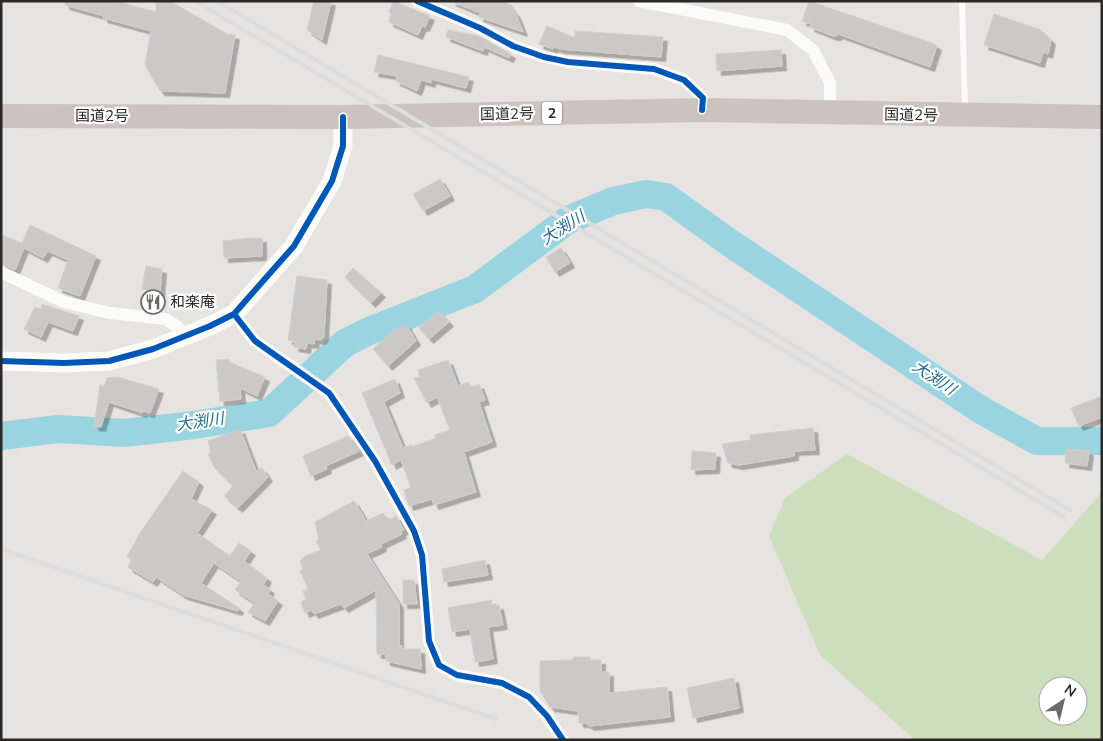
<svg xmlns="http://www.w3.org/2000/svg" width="1103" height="741" viewBox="0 0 1103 741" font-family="'Nunito Sans','Noto Sans JP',sans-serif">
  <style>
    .green { fill: #cddebc; fill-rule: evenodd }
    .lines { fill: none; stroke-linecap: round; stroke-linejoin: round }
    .river { stroke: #9ad4e1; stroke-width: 28 }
    .building { fill: #cbc9c7; stroke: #d1cfcc; filter: url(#shadow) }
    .lane { stroke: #fbfbfa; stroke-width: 6 }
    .street { stroke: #fbfbfa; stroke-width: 12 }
    .secondary { stroke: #fbfbfa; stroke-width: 19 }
    .highway { stroke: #ccc2be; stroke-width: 24 }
    .rail { stroke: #ddddde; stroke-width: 4 }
    .cycleway-casing { stroke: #fff; stroke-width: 9 }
    .cycleway { stroke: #0057b8; stroke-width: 6 }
    .labels { text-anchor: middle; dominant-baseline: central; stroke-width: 4.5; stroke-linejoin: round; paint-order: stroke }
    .shield { fill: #fff; stroke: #696969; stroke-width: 1 }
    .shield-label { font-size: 14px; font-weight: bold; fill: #292929 }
    .street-label { font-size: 15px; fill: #292929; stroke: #fff }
    .poi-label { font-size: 15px; fill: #292929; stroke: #fff; text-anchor: start }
    .water-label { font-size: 16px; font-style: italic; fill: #1c6d8a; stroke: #fff }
  </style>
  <defs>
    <filter id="shadow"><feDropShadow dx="4.5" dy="4.5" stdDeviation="0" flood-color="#0004"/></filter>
  </defs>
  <rect width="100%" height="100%" fill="#e6e3e0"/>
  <path class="green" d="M847,454L1042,560L1102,492V740H915L820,655L769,536L785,498ZM1048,686H1078V716H1048Z"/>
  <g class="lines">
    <path class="river" d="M1,436L58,429L124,433L194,425L269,413L345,343L369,331L475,289L568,220L613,201L646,194L666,197L730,243L981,410L1037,441H1102"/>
  </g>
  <path class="building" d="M65,1H116L156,12V1H170L227,34L235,35L225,93L160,91L145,65L151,31L103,18L104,16L65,5Z
    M314,1H331L322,40L307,30Z
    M393,1L430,16L425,27L422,26L418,35L389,22L391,13L389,12Z
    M451,1H506L516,14L523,32L479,17L480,13Z
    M809,1L932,43L937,46L930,67L838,34L837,36H833L810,27L811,24L802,21Z
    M994,14L1041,30L1051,40L1048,54L1043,52L1040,63L984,45Z
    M547,26L575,38V31L663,37L661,57L560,49L554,47L553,49L539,44Z
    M448,30L479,36L511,54L509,58L484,47L483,51L446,37Z
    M781,50L782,66L717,71L716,54Z
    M378,55L469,77L466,88L431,79V83L421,80L417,91L396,81L397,76L374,72Z
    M440,179L450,196L423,211L413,194Z
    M30,225L96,256L80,296L58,288L68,260L48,251L43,258L24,248L15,270L1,264V235L22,243Z
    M248,238H262V256L224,258L223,241Z
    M561,248L570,263L555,272L546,257Z
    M146,266L162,269L160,292L142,289Z
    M353,268L381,293L371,303L345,277Z
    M297,276L327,280L324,336L321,340L315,339L314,344L307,343L306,349L294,347L295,341L288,340Z
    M42,304L79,316L73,331L48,322L41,337L24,329L35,307L41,309Z
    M439,311L449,322L429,339L419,328Z
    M406,324L416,341L388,366L373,349L394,330Z
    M229,359V362L265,377L257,396L240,388L241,399L220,401L216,360Z
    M448,360L458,386L468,382L471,388L479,384L485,400L479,402L492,442L464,452L476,492L434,505L432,499L409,506L404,490L411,488L401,460L392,465L362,393L395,379L400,393L384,402L403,448L412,445V447L436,438L435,435L450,430L437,397L427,403L414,378L420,377L418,370Z
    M118,377L159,389L150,413L143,411L142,413L109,402L101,427L94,426L100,385L104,387L107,378Z
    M1102,396V417L1079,426L1071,408Z
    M813,428L815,450L794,451V456L739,465L728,463L722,444L750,440V435Z
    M240,429L256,471L262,468L268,477L238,508L224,496L233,486L214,467L208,454L211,453L208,441Z
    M348,436L359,451L326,466L327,469L311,476L303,456Z
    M1066,449L1089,451L1087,466L1065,463Z
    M692,451L716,453L715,469L691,470Z
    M183,471L199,482L191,499L212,510L197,533L230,556L239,543L251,551L244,561L267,578L263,585L270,589L268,594L278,601L265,621L248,612L255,603L235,590L241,581L214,563L201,583L239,608L238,611L183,595L156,577L153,582L128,567L132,560L127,557L140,533Z
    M354,501L366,521L383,513L389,520L396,516L404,530L401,531L402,534L381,544L382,547L367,554L399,604V646H402V649H420L421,669L386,661V654H377L376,590L344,608L341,604L314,614L312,610L305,613L301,602L306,599L303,591L308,589L300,571L303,569L300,561L305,556L321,550L316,541L319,540L315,522Z
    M485,560L488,575L444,582L442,569Z
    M403,580H414L417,604H403Z
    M492,600V606L499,605L503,625L488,627L493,659L475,662L470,629L452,632L448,608Z
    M573,657H590V660H601V672H609V693L667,687L670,717L590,726L585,723H579L578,711L550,707L540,691V661L573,660Z
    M734,678L739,708L693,718L687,688Z"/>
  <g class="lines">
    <path class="lane" d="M962,1L965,109"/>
    <path class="street" d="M417,1L480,28L513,46L544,57L568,62L654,69L684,80L703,98L702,110
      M639,1L787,30L813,50L830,83V114
      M1,272L64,302L110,313L165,319L177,326L185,336
      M234,314L255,341L329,393L375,461L414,531L422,555L429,641L439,665L457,675L502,683L529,697L547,716L563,740"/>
    <path class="secondary" d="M1,361L64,363L109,361L153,349L210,326L234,314L294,246L332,181L343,146V117"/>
    <path class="highway" d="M1,116L343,117L702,110L1102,117"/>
    <path class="rail" d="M195,1L1064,517
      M217,1L1070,510
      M1,549L496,719"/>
    <g class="cycleway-casing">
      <path id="cycleway" d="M417,1L480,28L513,46L544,57L568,62L654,69L684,80L703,98L702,110
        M234,314L255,341L329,393L375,461L414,531L422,555L429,641L439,665L457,675L502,683L529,697L547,716L563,740
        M1,361L64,363L109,361L153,349L210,326L234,314L294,246L332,181L343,146V117"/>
    </g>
    <use href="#cycleway" class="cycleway"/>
  </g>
  <defs>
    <g id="restaurant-ring" transform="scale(1.25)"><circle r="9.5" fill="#fff" stroke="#6b6a69" stroke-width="1.5"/><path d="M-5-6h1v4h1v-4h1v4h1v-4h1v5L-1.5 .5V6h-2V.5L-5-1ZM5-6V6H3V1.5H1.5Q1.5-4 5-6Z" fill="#6b6a69"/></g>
  </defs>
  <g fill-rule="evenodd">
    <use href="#restaurant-ring" x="153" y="302"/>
  </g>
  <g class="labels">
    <rect class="shield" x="542" y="101.5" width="20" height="23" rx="4"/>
    <g class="shield-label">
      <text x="552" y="113">2</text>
    </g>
    <g class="street-label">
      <text transform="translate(507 114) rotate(-1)">国道2号</text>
      <text transform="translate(911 115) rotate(1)">国道2号</text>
      <text x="102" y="116">国道2号</text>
    </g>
    <g class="poi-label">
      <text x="170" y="302">和楽庵</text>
    </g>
    <g class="water-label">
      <text transform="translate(563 228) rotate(-32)">大渕川</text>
      <text transform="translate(934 378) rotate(34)">大渕川</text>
      <text transform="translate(200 422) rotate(-8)">大渕川</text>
    </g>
  </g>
  <rect width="1103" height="741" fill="none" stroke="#292929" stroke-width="5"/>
  <g transform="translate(1063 701) rotate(35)"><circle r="24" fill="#ffffff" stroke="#a9a9a9"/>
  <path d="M0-4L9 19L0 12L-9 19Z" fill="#6b6a69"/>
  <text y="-8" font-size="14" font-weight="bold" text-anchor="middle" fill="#292929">N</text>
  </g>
</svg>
